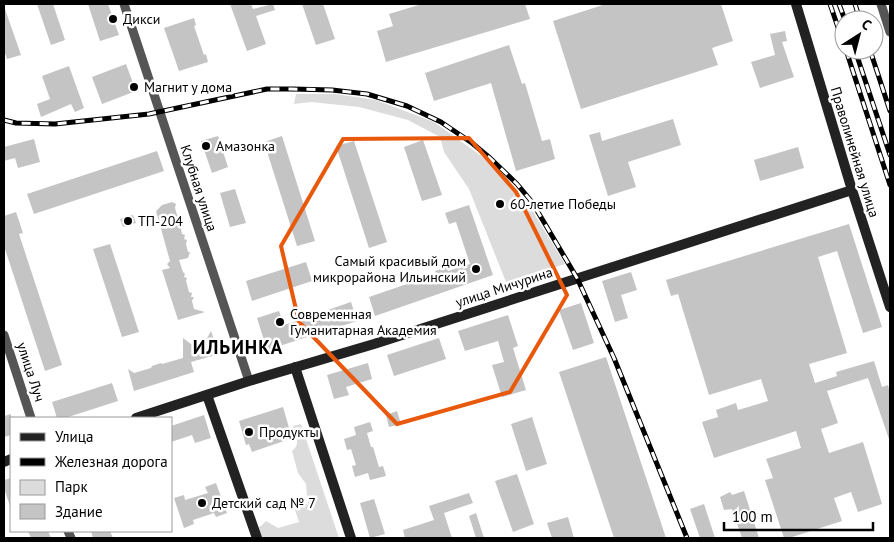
<svg xmlns="http://www.w3.org/2000/svg" width="894" height="542" viewBox="0 0 894 542" font-family="'PT Sans',sans-serif">
  <style>
    .green { fill: #dcdcdc }
    .building { fill: #c4c4c4 }
    .lines { fill: none; stroke-linecap: round; stroke-linejoin: round }
    .street { stroke: #555; stroke-width: 9 }
    .secondary { stroke: #222; stroke-width: 10 }
    .rail-casing { stroke: #000; stroke-width: 5 }
    .rail { stroke: #fff; stroke-width: 3; stroke-dasharray: 9; stroke-linecap: butt }
    .marked { fill: none; stroke: #e8590c; stroke-width: 4; stroke-linejoin: round }
    .poi-dot { fill: #000; stroke: #fff; stroke-width: 2 }
    .labels { text-anchor: middle; dominant-baseline: central; stroke-width: 5; stroke-linejoin: round; paint-order: stroke }
    .poi-label { font-size: 14px; fill: #000; stroke: #fff; text-anchor: start }
    .street-label { font-size: 14px; fill: #000; stroke: #fff }
    .district-label { font-size: 19px; font-weight: bold; letter-spacing: 1px; fill: #000; stroke: #fff }
  </style>
  <rect width="100%" height="100%" fill="#fff"/>
  <path class="green" d="M296,94H335L376,100L434,122L487,160L530,207L565,264L506,282L469,189L444,152L440,137L408,120L359,107L311,102L294,104Z
    M301,424L339,538H257L253,529L261,526L266,521L278,528L299,522L294,507L305,503L308,505L306,484L298,473L292,451C301,444 296,435 293,426Z"/>
  <path class="building" d="M37,4H53L65,40L51,45Z
    M88,4H108L119,35L100,41Z
    M230,4H251L253,9L273,4L275,10L256,16L266,44L247,51Z
    M302,4H323L335,39L316,45Z
    M422,4H525L530,19L386,62L377,31L393,26L389,14Z
    M606,4H721L733,41L712,48L718,65L581,109L553,21Z
    M4,9H5L21,55L7,59L4,50Z
    M194,18L196,25L194,26L204,55L206,54L208,62L179,71L164,28Z
    M785,31L787,41L782,42L794,77L760,88L751,62L775,55L770,34Z
    M509,45L522,84L525,83L542,141L550,139L555,159L516,171L491,83L434,101L425,73Z
    M126,64L136,91L102,104L92,77Z
    M69,66L84,108L75,112L71,104L41,117L37,104L50,99L42,76Z
    M673,119L681,145L628,162L636,187L608,196L589,135L600,132L602,141Z
    M218,136L228,167L212,173L201,141Z
    M282,136L315,241L297,246L264,142Z
    M34,139L40,162L18,168L15,158L4,161V147Z
    M423,140L442,195L422,201L404,147Z
    M354,141L387,242L369,248L336,146Z
    M798,147L804,168L760,181L754,160Z
    M157,151L164,171L34,214L27,194Z
    M235,189L246,223L230,227L220,193Z
    M172,202L176,204L175,208L177,215L179,216L178,220H181L180,225L182,234L185,235L184,239L187,240L186,244L188,252H190L188,258L179,260L183,272L185,274L184,277L187,278L186,281L189,292L192,293L191,297H194L192,301L194,309L205,312L178,320L162,270L170,268L167,264L170,261L156,211L162,205Z
    M469,205L493,275L375,316L369,297L436,274L435,271L447,267L448,271L470,264L456,222L449,224L445,213Z
    M16,212L23,233L19,234L62,365L45,371L4,246V216Z
    M133,215L136,223L123,227L120,219Z
    M849,224L882,327L863,333L837,251L818,257L847,353L809,364L815,383L837,376L836,372L874,361L882,387L888,385L890,393V439H889L868,378L827,391L838,423L821,429L829,453L863,442L882,504L858,512L851,492L834,498L842,521L789,538H784L765,480L773,478L766,459L801,448L796,431L714,458L702,422L718,417L716,410L736,403L738,410L768,401L761,379L709,395L678,294L671,296L666,280Z
    M110,244L139,332L122,337L93,249Z
    M306,262L312,281L252,301L246,281Z
    M631,272L637,290L621,295L628,318L615,322L602,281Z
    M351,302L357,321L267,350L257,318L279,311L284,325Z
    M581,303L594,343L573,350L559,310Z
    M508,315L518,346L513,348L526,390L502,397L492,365L504,362L498,341L465,351L458,331Z
    M211,331L219,354L191,362L194,372L134,391L128,369L134,373L151,368L152,366L161,363L162,364L183,358V338L191,344L206,340Z
    M439,338L446,359L394,376L387,355Z
    M606,357L666,538H614L559,372Z
    M368,363L372,379L346,387L349,395L334,399L327,375Z
    M112,383L118,401L65,418H57L52,402Z
    M283,407L290,431L288,432L290,439L252,452L249,444L246,445L239,421Z
    M397,411L401,424L389,427L386,415Z
    M11,414V435L4,437V416Z
    M204,415L211,438L195,443L192,435L171,442V426Z
    M532,417L547,464L526,471L511,424Z
    M370,422L373,431L367,433L371,447H373L379,467L383,466L386,476L370,480L368,473L355,477L352,466L356,465L351,449L347,450L344,439L356,435L354,427Z
    M517,474L534,524L513,532L495,481Z
    M11,478V505L10,506L4,488V480Z
    M216,483L227,513L216,517L214,513L193,520L194,524L184,528L174,498L184,495L185,500L208,493L205,487Z
    M744,491L759,538H742L732,509L724,510L720,497L730,492L732,495Z
    M469,493L473,503L444,513L452,538H405L403,530L434,520L429,506Z
    M374,499L385,534L370,538L360,503Z
    M704,504L715,538H700L690,509Z
    M476,513L484,538H476L469,516Z
    M568,517L574,538H552L547,523Z
    M28,531H48L51,538H31Z
    M91,531H110L113,538H93Z"/>
  <g class="lines">
    <path class="street" d="M124,4L249,381
      M881,4L890,32
      M4,335L31,418
      M68,531L71,538"/>
    <path class="secondary" d="M796,4L852,190L890,307
      M295,367L351,538
      M207,395L257,538
      M136,418L249,381L374,344L852,190
      M4,462L11,459"/>
    <g class="rail-casing">
      <path id="rail" d="M830,4L844,45
        M839,4L845,20
        M855,4L860,20
        M846,50L890,185
        M855,50L890,155
        M870,50L890,111
        M4,120L16,123L55,124L149,114L267,89H292L332,90L367,94L407,106L441,122L472,143L490,158L517,184L532,202L577,278L614,358L687,538"/>
    </g>
    <use href="#rail" class="rail"/>
  </g>
  <path class="marked" d="M469,138L516,192L567,295L510,392L397,424L299,322L281,246L343,139Z"/>
  <g class="poi-dot">
    <circle cx="113" cy="19" r="5"/>
    <circle cx="134" cy="87" r="5"/>
    <circle cx="206" cy="146" r="5"/>
    <circle cx="500" cy="204" r="5"/>
    <circle cx="128" cy="221" r="5"/>
    <circle cx="476" cy="269" r="5"/>
    <circle cx="280" cy="322" r="5"/>
    <circle cx="249" cy="432" r="5"/>
    <circle cx="202" cy="503" r="5"/>
  </g>
  <g class="labels">
    <g class="poi-label">
      <text x="123" y="19">Дикси</text>
      <text x="144" y="87">Магнит у дома</text>
      <text x="216" y="146">Амазонка</text>
      <text x="510" y="204">60-летие Победы</text>
      <text x="138" y="221">ТП-204</text>
      <text x="466" y="261" text-anchor="end">Самый красивый дом<tspan x="466" dy="16">микрорайона Ильинский</tspan></text>
      <text x="290" y="314">Современная<tspan x="290" dy="16">Гуманитарная Академия</tspan></text>
      <text x="259" y="432">Продукты</text>
      <text x="212" y="503">Детский сад № 7</text>
    </g>
    <g class="street-label">
      <text transform="translate(855 152) rotate(73)">Праволинейная улица</text>
      <text transform="translate(199 188) rotate(72)">Клубная улица</text>
      <text transform="translate(504 287) rotate(-18)">улица Мичурина</text>
      <text transform="translate(31 372) rotate(72)">улица Луч</text>
    </g>
    <g class="district-label">
      <text x="238" y="347">ИЛЬИНКА</text>
    </g>
  </g>
  <rect width="894" height="542" fill="none" stroke="#000000" stroke-width="10"/>
  <rect x="10" y="417" width="162" height="115" fill="#ffffff" stroke="#999999"/>
  <rect x="20" y="433" width="25" height="8" fill="#222222" stroke="#999999"/>
  <text x="55" y="442" font-size="15" fill="#000000">Улица</text>
  <rect x="20" y="458" width="25" height="8" fill="#000000" stroke="#999999"/>
  <text x="55" y="467" font-size="15" fill="#000000">Железная дорога</text>
  <rect x="20" y="480" width="25" height="15" fill="#dcdcdc" stroke="#999999"/>
  <text x="55" y="492" font-size="15" fill="#000000">Парк</text>
  <rect x="20" y="504" width="25" height="15" fill="#c4c4c4" stroke="#999999"/>
  <text x="55" y="517" font-size="15" fill="#000000">Здание</text>
  <g transform="translate(859 35) rotate(36)"><circle r="24" fill="#ffffff" stroke="#999999"/>
  <path d="M0-4L9 19L0 12L-9 19Z" fill="#000000"/>
  <text y="-8" font-size="14" font-weight="bold" text-anchor="middle" fill="#000000">С</text>
  </g>
  <path d="M724 522v8h149v-8" fill="none" stroke="#000000" stroke-width="2.5"/>
  <text x="732" y="522" font-size="15" fill="#000000" stroke="#ffffff" stroke-width="4" paint-order="stroke">100 m</text>
</svg>
